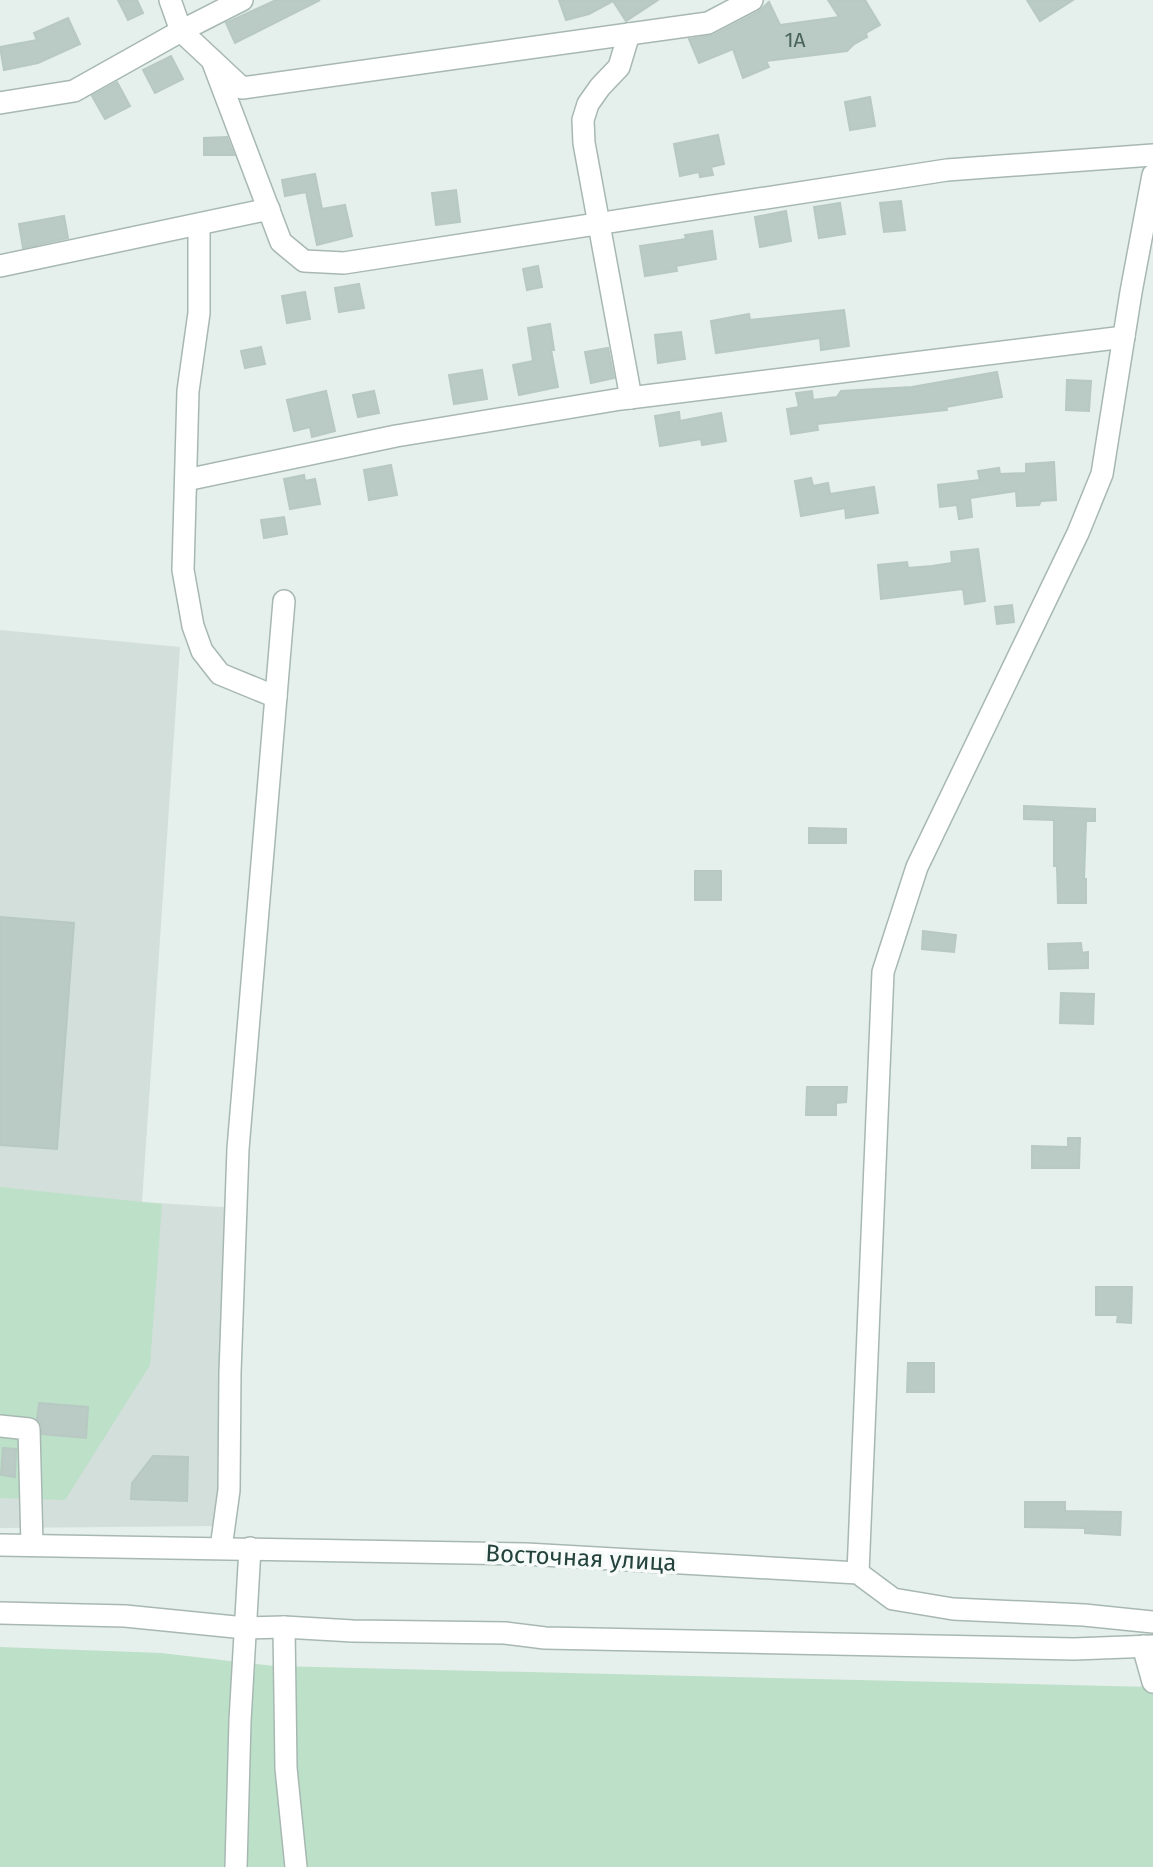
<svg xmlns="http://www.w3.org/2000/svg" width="1153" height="1867" font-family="'Fira Sans',sans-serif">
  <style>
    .built { fill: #d3dfda }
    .green { fill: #bde0c9 }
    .building { fill: #bacac4; stroke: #b7c9c2; stroke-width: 2 }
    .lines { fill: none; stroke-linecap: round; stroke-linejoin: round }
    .minor-casing { stroke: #a7b8b3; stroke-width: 24 }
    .minor { stroke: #fff; stroke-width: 21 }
    .labels { text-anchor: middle; stroke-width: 7; stroke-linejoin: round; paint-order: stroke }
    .number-label { font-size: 21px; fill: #49645d }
    .street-label { font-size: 24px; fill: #23423b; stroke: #f6fbf9 }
  </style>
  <rect width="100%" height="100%" fill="#e5efeb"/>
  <polygon class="built" points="0,630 180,647 142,1202 236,1208 216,1526 0,1528"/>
  <g class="green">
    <polygon points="0,1187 162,1204 150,1365 65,1500 0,1498"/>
    <polygon points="0,1647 161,1653 274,1666 1153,1687 1153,1867 0,1867"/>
  </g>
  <g class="building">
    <polygon points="118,0 137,0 143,13 128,20"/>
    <polygon points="276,0 320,0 235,43 226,23"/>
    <polygon points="559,0 658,0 626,21 613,1 589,14 566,20"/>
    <polygon points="828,0 865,0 880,25 866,33 867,37 854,44 847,51 766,61 769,67 743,78 733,49 699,63 689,39 714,35 758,12 769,2 780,25 839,17"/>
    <polygon points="1027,0 1073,0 1040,21"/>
    <polygon points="68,18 80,44 38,63 4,70 0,47 37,40 34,33"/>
    <polygon points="171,56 183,79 155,93 143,70"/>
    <polygon points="117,82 130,106 105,119 92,96"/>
    <polygon points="870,97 875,126 850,130 845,102"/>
    <polygon points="718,135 724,164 711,167 713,175 700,177 699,172 680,176 674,144"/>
    <polygon points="227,137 234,155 204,155 204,138"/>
    <polygon points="315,174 322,209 345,205 352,236 317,245 306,192 285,196 282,180"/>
    <polygon points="456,190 460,222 436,225 432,193"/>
    <polygon points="901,201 905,230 884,232 880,203"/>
    <polygon points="840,203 845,234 819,238 814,207"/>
    <polygon points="786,211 791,241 760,247 755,217"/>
    <polygon points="64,216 68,238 23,248 19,224"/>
    <polygon points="712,231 716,259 676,266 677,271 645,276 640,246 686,239 685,235"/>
    <polygon points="538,266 542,287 527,290 523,269"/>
    <polygon points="359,284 364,308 339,312 335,288"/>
    <polygon points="305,292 310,319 287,323 282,296"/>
    <polygon points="844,310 849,346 821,350 820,338 716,353 711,321 749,314 750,320"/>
    <polygon points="550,324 554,350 551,350 558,387 519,395 513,365 533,361 528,328"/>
    <polygon points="681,332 685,359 658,363 655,335"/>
    <polygon points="261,347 265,364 245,368 241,351"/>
    <polygon points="608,348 614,378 591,383 585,352"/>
    <polygon points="482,370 487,399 454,404 449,375"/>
    <polygon points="997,372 1002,397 946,407 947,410 817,424 818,430 791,434 787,409 799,407 796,393 812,391 813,400 837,397 841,391 912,387"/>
    <polygon points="1067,380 1091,381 1089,411 1066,410"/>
    <polygon points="326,391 335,431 312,437 310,427 294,431 287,400"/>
    <polygon points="374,391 379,413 358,417 353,395"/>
    <polygon points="679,412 680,421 721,413 726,441 702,445 701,439 660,446 655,416"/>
    <polygon points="1054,462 1056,500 1041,501 1039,505 1017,506 1016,491 970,498 972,517 959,519 957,505 940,507 938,485 980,480 978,471 999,468 1000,474 1026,473 1026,464"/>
    <polygon points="391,465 397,495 369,500 364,470"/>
    <polygon points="304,475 305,481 315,479 320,504 290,509 284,479"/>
    <polygon points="811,478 813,486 828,483 830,494 874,487 878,513 846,518 845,508 801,516 795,481"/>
    <polygon points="284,517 287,534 264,538 261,520"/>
    <polygon points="978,549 985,601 965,604 963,589 881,599 878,565 907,562 908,568 932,566 952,563 951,552"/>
    <polygon points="1012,605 1014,622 997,624 995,607"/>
    <polygon points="1024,806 1095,809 1095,821 1086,821 1084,879 1086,879 1086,903 1058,903 1057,866 1054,866 1054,820 1024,819"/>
    <polygon points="809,828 846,829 846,843 809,843"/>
    <rect x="695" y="871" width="26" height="29"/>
    <polygon points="0,917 74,923 57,1149 0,1145"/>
    <polygon points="923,931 956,935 954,952 922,949"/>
    <polygon points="1081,943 1082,953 1088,952 1088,968 1049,969 1048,944"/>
    <polygon points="1061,993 1094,994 1093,1024 1060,1023"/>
    <polygon points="807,1087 847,1087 846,1102 836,1103 836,1115 806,1115"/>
    <polygon points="1068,1138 1080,1138 1079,1168 1032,1168 1032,1146 1068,1147"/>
    <polygon points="1096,1287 1132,1287 1131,1323 1117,1322 1118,1315 1096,1315"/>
    <polygon points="908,1363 934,1363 934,1392 907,1392"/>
    <polygon points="39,1403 88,1407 86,1438 42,1434 41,1423 37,1419"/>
    <polygon points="3,1448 16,1449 15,1477 1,1475"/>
    <polygon points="153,1456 188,1457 187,1501 131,1499 132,1483"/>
    <polygon points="1025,1502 1065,1502 1065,1511 1121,1512 1120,1535 1085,1533 1085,1528 1025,1527"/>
  </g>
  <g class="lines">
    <defs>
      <g id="minor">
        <polyline points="170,0 181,31 242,88 708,23 752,0"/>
        <polyline points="629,34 619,67 600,87 588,104 583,120 584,143 631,398"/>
        <polyline points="212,60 281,242 304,261 344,263 947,170 1153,155"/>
        <polyline points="0,103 74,91 181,31 242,0"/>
        <polyline points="199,224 199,313 188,391 183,570 193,626 202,651 220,674 276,697"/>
        <polyline points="0,266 269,209"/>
        <polyline points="186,480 396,436 621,399 1124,337"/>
        <polyline points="0,1426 29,1429 32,1545"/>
        <polyline points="0,1545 526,1554 858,1573 893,1599 953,1609 1084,1615 1153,1622"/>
        <polyline points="221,1548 229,1490 230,1373 238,1149 284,601"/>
        <polyline points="858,1573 883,972 917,867 1078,533 1102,474 1131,292 1153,175"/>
        <polyline points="0,1613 125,1616 245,1628 284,1627 353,1631 505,1633 545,1638 1074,1649 1153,1646"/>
        <polyline points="284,1627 286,1768 296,1867"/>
        <polyline points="1143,1646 1153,1682"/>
        <polyline points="236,1867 240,1721 250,1548"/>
      </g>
    </defs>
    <use href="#minor" class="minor-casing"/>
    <use href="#minor" class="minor"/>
  </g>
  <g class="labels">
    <g class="number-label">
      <text x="795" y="47">1А</text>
    </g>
    <g class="street-label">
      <text transform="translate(581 1558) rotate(3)" y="8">Восточная улица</text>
    </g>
  </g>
</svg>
